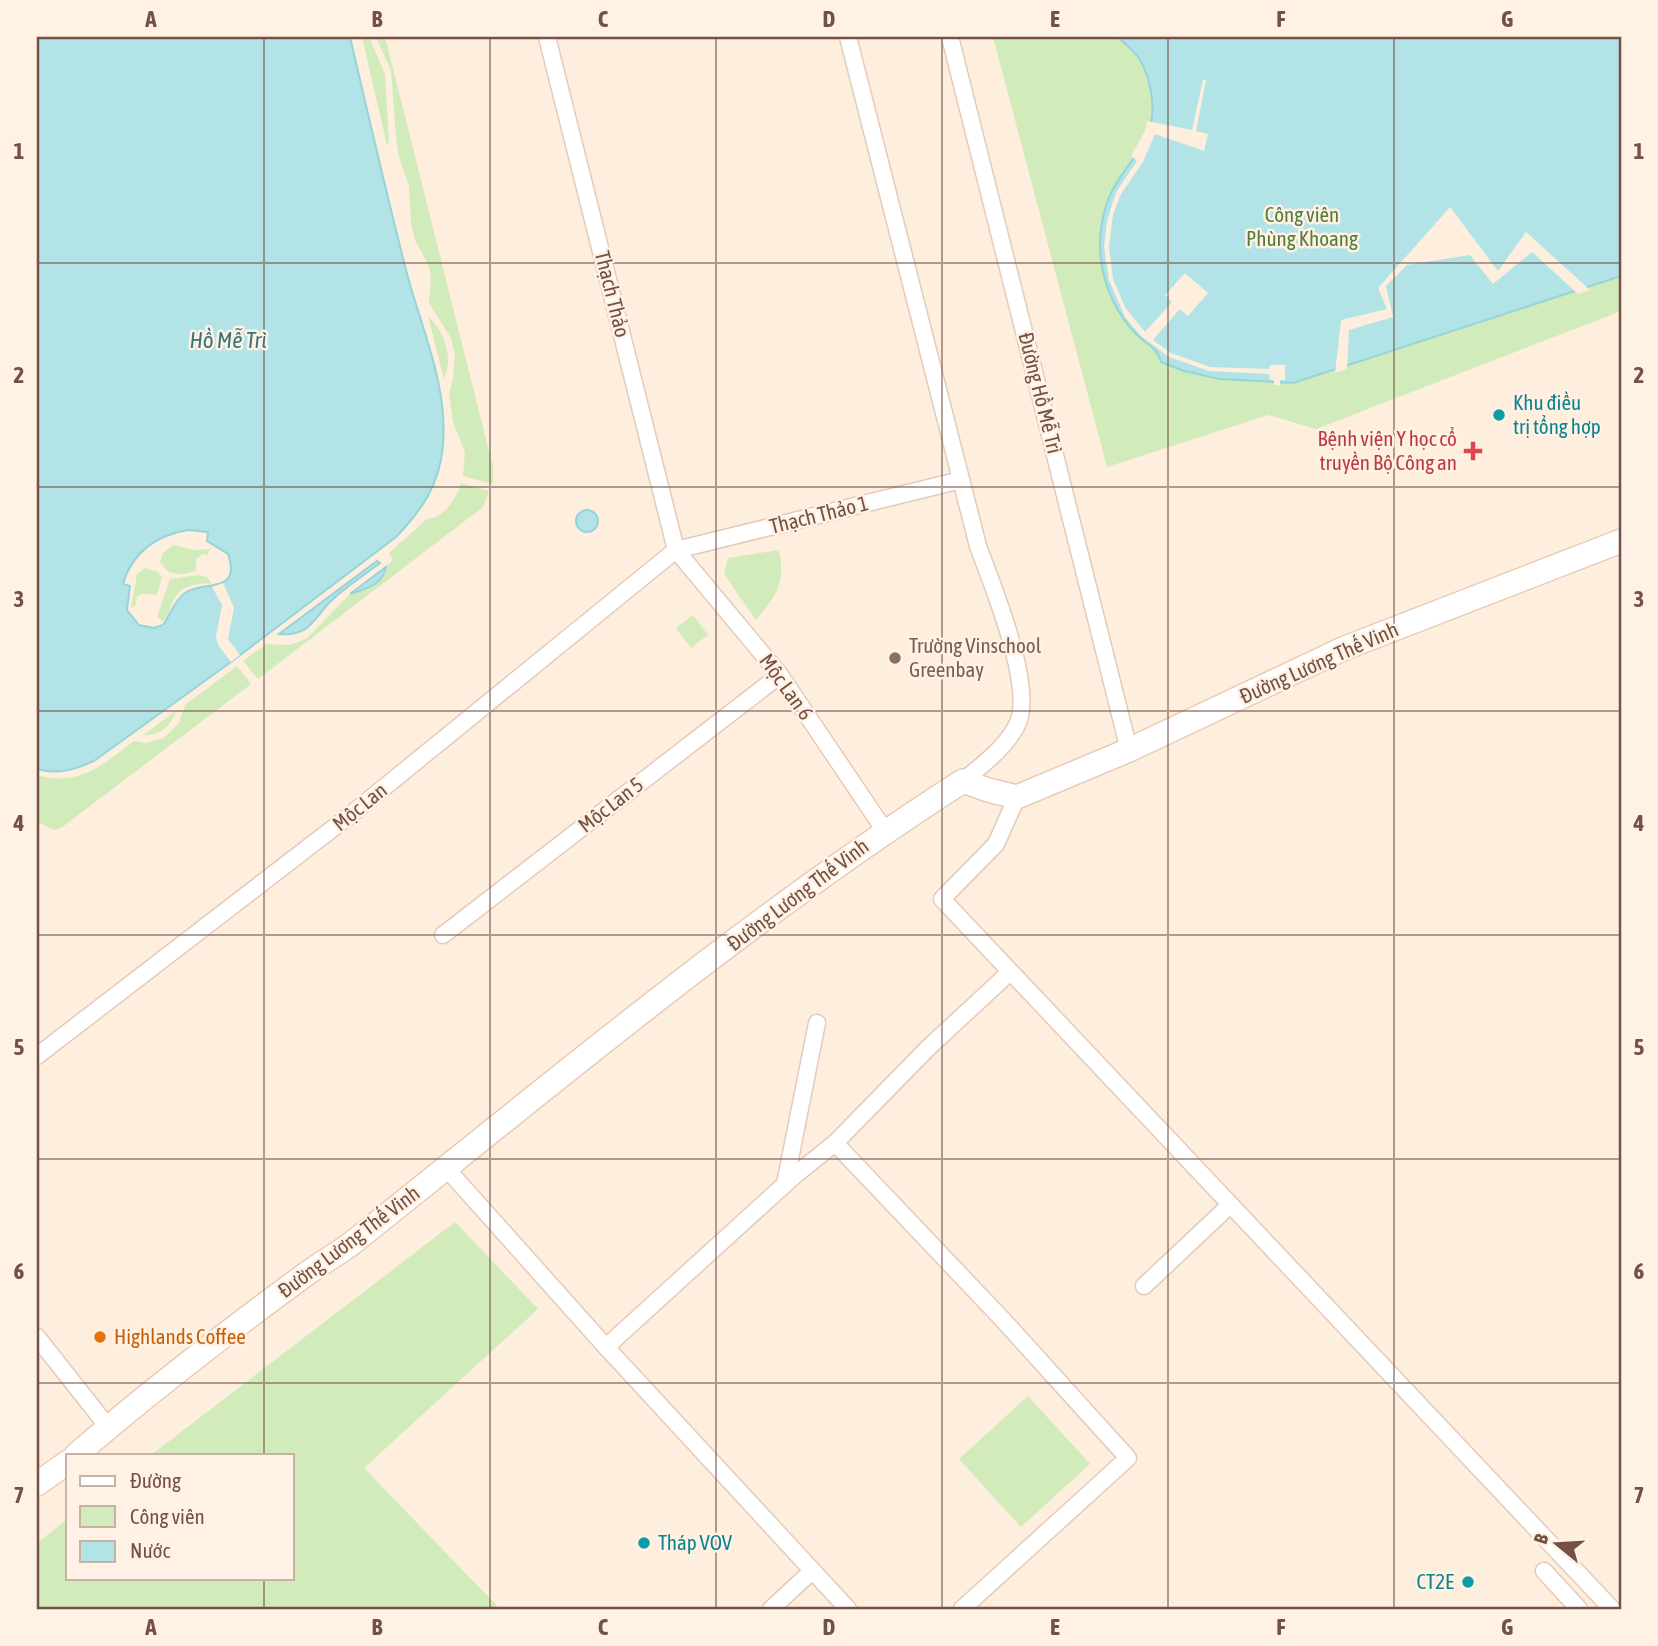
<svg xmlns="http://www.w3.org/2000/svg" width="1658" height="1646" font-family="'Asap Condensed',sans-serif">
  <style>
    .green { fill: #d2ebbb }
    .water { fill: #b1e3e7; stroke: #97d4d9; stroke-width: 2; fill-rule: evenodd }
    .pier { fill: #fdeedd }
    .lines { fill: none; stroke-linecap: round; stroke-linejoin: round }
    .street-casing { stroke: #e3cbbc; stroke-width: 19 }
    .secondary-casing { stroke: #e9cbb8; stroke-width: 26 }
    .street { stroke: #fff; stroke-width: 16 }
    .secondary { stroke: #fff; stroke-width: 23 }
    .grid { fill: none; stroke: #735245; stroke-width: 2; stroke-opacity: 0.55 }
    .culture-dot { fill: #0f9aa8; stroke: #fff2e4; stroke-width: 2.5 }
    .health-dot { fill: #e0444e; stroke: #fff2e4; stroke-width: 2.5 }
    .education-dot { fill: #8d6e63; stroke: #fff2e4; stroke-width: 2.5 }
    .food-dot { fill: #e8710a; stroke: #fff2e4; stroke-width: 2.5 }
    .labels { text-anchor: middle; stroke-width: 5; stroke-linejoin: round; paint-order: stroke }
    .park-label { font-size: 21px; fill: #547a3c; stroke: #fff2e4 }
    .street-label { font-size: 21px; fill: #735245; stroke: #fff2e4 }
    .culture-label { font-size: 21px; fill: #0d838f; stroke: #fff2e4; text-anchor: start }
    .health-label { font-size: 21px; fill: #be3a42; stroke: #fff2e4; text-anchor: end }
    .education-label { font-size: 21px; fill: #785e54; stroke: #fff2e4; text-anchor: start }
    .food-label { font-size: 21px; fill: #c56008; stroke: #fff2e4; text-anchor: start }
    .water-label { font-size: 23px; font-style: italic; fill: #38757b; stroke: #fff2e4 }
    .neatline { fill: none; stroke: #735245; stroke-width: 2.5 }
    .grid-label { font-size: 23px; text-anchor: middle; font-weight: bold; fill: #735245 }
  </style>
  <rect width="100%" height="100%" fill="#fdeedd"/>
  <g class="green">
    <polygon points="362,37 369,37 385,74 389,143 387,145"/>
    <polygon points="376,37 385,37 493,467 493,484 463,476 465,452 453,422 449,394 453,378 455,355 451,338 429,303 431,276 428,264 415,240 411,223 409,186 399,157 396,137 391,71"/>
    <polygon points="993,37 1621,37 1621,311 1316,429 1268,415 1107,467"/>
    <path d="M428,316C444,331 454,358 444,379Z"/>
    <path d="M461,483L489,491L483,507L258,679L243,661L266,644L290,645L306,639L350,594L364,590L386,572V567L393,560L389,553L427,519C444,518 457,498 461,483Z"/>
    <path d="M173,545L195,550L210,549L207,555L203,554L196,559V571C181,576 168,576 160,562L163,553Z"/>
    <path d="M779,550C786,584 776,595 756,620L724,574L728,558Z"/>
    <path d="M145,568L158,572L162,578L157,594C148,596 145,590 137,597L135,606L131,608L137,574Z"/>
    <path d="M199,575L207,577L212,584C200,582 183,585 176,596C170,604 170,613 163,621L157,617L170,579Z"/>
    <polygon points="693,615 708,635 691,648 676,628"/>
    <path d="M237,666L251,684L61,828L54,830L37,822V775C80,787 102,765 134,741L146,743L164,738L179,723L185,705Z"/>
    <path d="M176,711C171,726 160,736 143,735Z"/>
    <polygon points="455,1222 538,1309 364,1468 500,1609 37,1609 37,1543 68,1519 68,1578 292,1578 292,1455 151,1455"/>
    <polygon points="1028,1396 1090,1464 1021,1527 959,1459"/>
  </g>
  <g class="water">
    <path d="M37,37H350C368,114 386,192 406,270C421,328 448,384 443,445C440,484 422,510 396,537L231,662L94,761C74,770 58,775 37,769ZM188,530L208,532L207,541L228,554C242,595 203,580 185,593C174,601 170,615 163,625L154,628L139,625L127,610L130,586L123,584C132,552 157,535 188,530Z"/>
    <path d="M1118,37H1621V276L1293,383L1220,379L1184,371L1161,362C1158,348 1146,344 1137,335C1117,315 1104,287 1101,259C1098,239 1102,210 1112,191C1122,171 1140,154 1148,132C1157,111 1151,79 1140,60C1135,51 1125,44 1118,37Z"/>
    <circle cx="587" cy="521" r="11"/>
    <path d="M377,561L380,563C364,575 347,586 332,600C314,617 311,637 279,634Z"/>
    <path d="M386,567C383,585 365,589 350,594Z"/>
  </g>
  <g class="pier">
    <polygon points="1203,80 1206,80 1196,131 1208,134 1204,151 1155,134 1143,162 1121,194 1113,215 1109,246 1113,279 1125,307 1145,332 1172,302 1165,295 1185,273 1208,293 1188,316 1180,309 1153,340 1171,353 1210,367 1269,369 1270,365 1285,365 1285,380 1280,380 1280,385 1274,385 1274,380 1270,380 1269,374 1209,371 1169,357 1141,336 1125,317 1109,280 1104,246 1107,221 1116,192 1137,161 1131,156 1146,129 1147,121 1192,130"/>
    <polygon points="1450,207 1498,271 1526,232 1590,290 1578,294 1532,252 1493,284 1470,255 1407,265 1386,286 1393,317 1349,330 1347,369 1335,373 1341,320 1387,309 1378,288"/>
    <polygon points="223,583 234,608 228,639 240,655 231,662 218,645 216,636 222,605 212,587"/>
  </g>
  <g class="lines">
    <defs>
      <g id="street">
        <polyline points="547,37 676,550 780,675 885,831"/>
        <path d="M848,37L978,546C992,585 1037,691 1016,727C1004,749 982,765 963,781"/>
        <polyline points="950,37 1129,750"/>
        <polyline points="1017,797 996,844 942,899 1612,1609"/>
        <polyline points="443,935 780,675"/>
        <polyline points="37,1056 349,816 676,550 961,480"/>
        <polyline points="835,1143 1004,1321 1128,1458 962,1609"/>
        <polyline points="446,1168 606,1347 848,1609"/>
        <polyline points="785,1184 817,1023"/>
        <polyline points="1144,1286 1230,1205"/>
        <polyline points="37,1337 108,1427"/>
        <polyline points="606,1347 794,1176 835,1143 928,1048 1010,972"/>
        <polyline points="1544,1571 1579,1609"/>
        <polyline points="771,1609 812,1571"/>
      </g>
      <g id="secondary">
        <path d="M76,1455C149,1392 227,1332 305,1275C321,1263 340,1253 356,1240C554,1082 749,918 963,781L988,790L1017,797L1129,750L1345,648L1621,541"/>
        <polyline points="37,1484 68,1462"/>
      </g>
    </defs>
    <use href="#street" class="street-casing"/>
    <use href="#secondary" class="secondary-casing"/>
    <use href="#street" class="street"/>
    <use href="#secondary" class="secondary"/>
  </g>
  <path class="grid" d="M264,37V1455M490,37V1609M716,37V1609M942,37V1609M1168,37V1609M1394,37V1609M37,263H1621M37,487H1621M37,711H1621M37,935H1621M37,1159H1621M37,1383H1621M264,1578V1609"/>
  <g class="culture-dot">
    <circle cx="1499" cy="415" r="7"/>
    <circle cx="644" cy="1543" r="7"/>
    <circle cx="1468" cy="1582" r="7"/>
  </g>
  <path class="health-dot" d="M1469.5 440.5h7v7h7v7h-7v7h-7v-7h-7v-7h7z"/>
  <circle class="education-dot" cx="895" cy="658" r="7"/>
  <circle class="food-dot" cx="100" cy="1337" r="7"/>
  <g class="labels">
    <g class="park-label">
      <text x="1302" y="222">Công viên<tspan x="1302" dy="24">Phùng Khoang</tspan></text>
    </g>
    <g class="street-label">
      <text transform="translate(612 294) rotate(76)" y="7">Thạch Thảo</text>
      <text transform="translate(1040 393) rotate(76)" y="7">Đường Hồ Mễ Trì</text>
      <text transform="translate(819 515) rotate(-14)" y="7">Thạch Thảo 1</text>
      <text transform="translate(1319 663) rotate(-24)" y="7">Đường Lương Thế Vinh</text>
      <text transform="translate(786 687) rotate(54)" y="7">Mộc Lan 6</text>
      <text transform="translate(611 805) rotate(-38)" y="7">Mộc Lan 5</text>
      <text transform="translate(360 807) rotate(-39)" y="7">Mộc Lan</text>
      <text transform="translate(798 895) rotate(-37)" y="7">Đường Lương Thế Vinh</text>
      <text transform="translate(349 1242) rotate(-37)" y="7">Đường Lương Thế Vinh</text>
    </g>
    <g class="culture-label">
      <text x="1513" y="410">Khu điều<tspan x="1513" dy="24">trị tổng hợp</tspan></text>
      <text x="658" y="1550">Tháp VOV</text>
      <text x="1454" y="1589" text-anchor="end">CT2E</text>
    </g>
    <g class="health-label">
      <text x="1457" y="446">Bệnh viện Y học cổ<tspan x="1457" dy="24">truyền Bộ Công an</tspan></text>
    </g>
    <g class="education-label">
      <text x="909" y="653">Trường Vinschool<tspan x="909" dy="24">Greenbay</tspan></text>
    </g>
    <g class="food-label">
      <text x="114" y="1344">Highlands Coffee</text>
    </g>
    <g class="water-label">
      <text x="228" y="348">Hồ Mễ Trì</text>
    </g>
  </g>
  <rect width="1658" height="1646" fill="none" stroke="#fff2e4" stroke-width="77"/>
  <rect x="66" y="1454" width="228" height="126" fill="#fff2e4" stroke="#c7b2a4" stroke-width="2"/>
  <rect x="80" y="1476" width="35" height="10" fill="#ffffff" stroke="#c7b2a4" stroke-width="2"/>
  <text x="130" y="1488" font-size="21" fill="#735245">Đường</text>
  <rect x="80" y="1506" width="35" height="21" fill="#d2ebbb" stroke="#c7b2a4" stroke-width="2"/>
  <text x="130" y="1524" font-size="21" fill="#735245">Công viên</text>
  <rect x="80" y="1541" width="35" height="21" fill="#b1e3e7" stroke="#c7b2a4" stroke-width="2"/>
  <text x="130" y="1558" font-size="21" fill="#735245">Nước</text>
  <g transform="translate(1557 1544) rotate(288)" stroke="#fff2e4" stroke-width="5" paint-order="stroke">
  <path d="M0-5L12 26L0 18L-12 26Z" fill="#735245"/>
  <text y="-10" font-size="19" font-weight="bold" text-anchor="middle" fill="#735245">B</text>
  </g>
  <rect x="38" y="38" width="1582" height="1570" class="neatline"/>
  <g class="grid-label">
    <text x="151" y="27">A</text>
    <text x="377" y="27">B</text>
    <text x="603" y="27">C</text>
    <text x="829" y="27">D</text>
    <text x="1055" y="27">E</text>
    <text x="1281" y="27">F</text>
    <text x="1507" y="27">G</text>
    <text x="19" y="159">1</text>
    <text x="1639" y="159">1</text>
    <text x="19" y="383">2</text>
    <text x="1639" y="383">2</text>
    <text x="19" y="607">3</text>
    <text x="1639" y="607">3</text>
    <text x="19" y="831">4</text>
    <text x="1639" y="831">4</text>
    <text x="19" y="1055">5</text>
    <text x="1639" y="1055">5</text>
    <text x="19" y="1279">6</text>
    <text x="1639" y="1279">6</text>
    <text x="19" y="1503">7</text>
    <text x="1639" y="1503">7</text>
    <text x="151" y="1635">A</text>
    <text x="377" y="1635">B</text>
    <text x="603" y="1635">C</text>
    <text x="829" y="1635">D</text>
    <text x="1055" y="1635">E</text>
    <text x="1281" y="1635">F</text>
    <text x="1507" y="1635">G</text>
  </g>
</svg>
